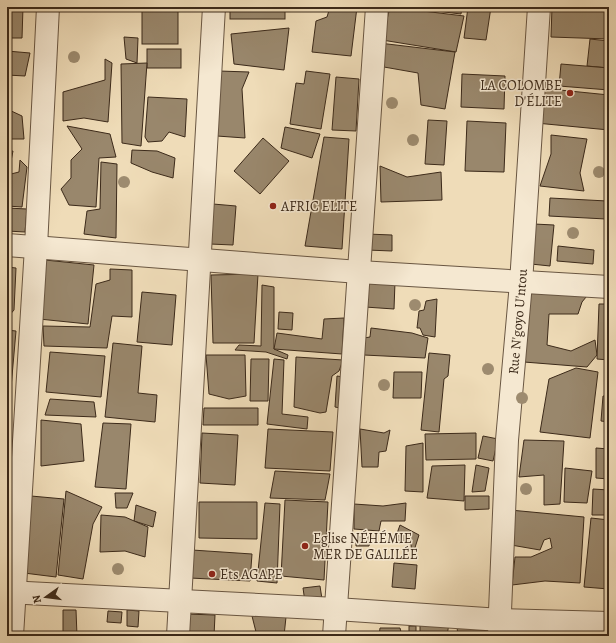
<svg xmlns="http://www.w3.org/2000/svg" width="616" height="643" font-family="Alegreya,serif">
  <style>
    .building { fill: #99876c; stroke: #3c2a1a }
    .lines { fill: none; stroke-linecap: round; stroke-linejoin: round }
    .minor-casing { stroke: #695642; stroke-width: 24 }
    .minor { stroke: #f5e8d1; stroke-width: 22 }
    .tree { fill: #9d8b6f }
    .poi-dot { fill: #8f2418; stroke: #f5e8d1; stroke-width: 1.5 }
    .labels { text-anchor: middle; stroke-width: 3; stroke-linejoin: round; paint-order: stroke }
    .poi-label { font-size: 14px; fill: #3c2a1a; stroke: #f5e8d1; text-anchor: start }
    .street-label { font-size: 14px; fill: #3c2a1a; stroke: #f5e8d1 }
  </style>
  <rect width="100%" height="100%" fill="#efdcb8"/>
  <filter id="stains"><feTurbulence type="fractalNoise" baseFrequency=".005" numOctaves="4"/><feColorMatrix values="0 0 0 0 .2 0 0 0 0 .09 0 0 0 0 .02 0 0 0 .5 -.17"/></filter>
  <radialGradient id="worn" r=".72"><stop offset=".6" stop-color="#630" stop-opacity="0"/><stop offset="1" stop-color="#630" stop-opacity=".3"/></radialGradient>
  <g class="building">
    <polygon points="7,7 23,7 22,38 7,38"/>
    <rect x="142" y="7" width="36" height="37"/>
    <rect x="230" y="7" width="55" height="12"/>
    <polygon points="330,7 357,7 351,56 312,52 316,21 327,17"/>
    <polygon points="390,7 464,16 456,52 382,40"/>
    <polygon points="403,7 462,7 461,14"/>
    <polygon points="468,7 491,7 486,40 464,38"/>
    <polygon points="552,7 609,7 609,39 551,37"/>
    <polygon points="289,28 284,70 234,64 231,34"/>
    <polygon points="124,37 138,38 137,63 126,59"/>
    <polygon points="590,39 609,41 609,68 587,66"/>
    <polygon points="379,43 455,52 445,109 421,105 418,73 384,67"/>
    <rect x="147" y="49" width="34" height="19"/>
    <polygon points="7,51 30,53 25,76 7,75"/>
    <polygon points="105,59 112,63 108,122 84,118 63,121 63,92 105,80"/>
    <polygon points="147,63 141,146 122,143 121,64"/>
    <polygon points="561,64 609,68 609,90 559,86"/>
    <polygon points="219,71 249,72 242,89 245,138 217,136"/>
    <polygon points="306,71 330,74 321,129 290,124 296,83 304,84"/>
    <polygon points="462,74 505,76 504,109 461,107"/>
    <polygon points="336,77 359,79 356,131 332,130"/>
    <polygon points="540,88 609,95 609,130 536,123"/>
    <polygon points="148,97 187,99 185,137 169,132 162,141 148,142 145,137"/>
    <polygon points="7,109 22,116 24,139 7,139"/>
    <polygon points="428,120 447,121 444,165 425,164"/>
    <polygon points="467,121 506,123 504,172 465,171"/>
    <polygon points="67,126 110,134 116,157 99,158 96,207 69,205 61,189 71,178 71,160 82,149"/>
    <polygon points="285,127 320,134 312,158 281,148"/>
    <polygon points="551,135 587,139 580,173 584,191 540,186 551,154"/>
    <polygon points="324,137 349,139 342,249 305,246"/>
    <polygon points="263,138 289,161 260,194 234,171"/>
    <polygon points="132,150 157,151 175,158 173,178 152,172 131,163"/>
    <polygon points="13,151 7,181 7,152"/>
    <polygon points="20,160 27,167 22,207 7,206 7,193 11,174 19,172"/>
    <polygon points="101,162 117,164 116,238 84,234 87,211 100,209"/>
    <polygon points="380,166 407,177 441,172 442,200 381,202"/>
    <polygon points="550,198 607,201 606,219 549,216"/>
    <polygon points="213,204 236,206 233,245 210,244"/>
    <polygon points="7,208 27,209 25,232 7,231"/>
    <polygon points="534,224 554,225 550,266 531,264"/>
    <polygon points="367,234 392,235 392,251 367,250"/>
    <polygon points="558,246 594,250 593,264 557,261"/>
    <polygon points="45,260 94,265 88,324 39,319"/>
    <polygon points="7,267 16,268 14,310 7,318"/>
    <polygon points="110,269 132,270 132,317 112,316 107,348 44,346 43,326 90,327 96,284 110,280"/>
    <polygon points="258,274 254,343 213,343 211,275"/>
    <polygon points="366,280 395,282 394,309 365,307"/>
    <polygon points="262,285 274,287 274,349 288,355 287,359 266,352 235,350 239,345 261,346"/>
    <polygon points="526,289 591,291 582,302 578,314 549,314 547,345 571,351 595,340 597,355 587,367 524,362"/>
    <polygon points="142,292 176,295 172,345 137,342"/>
    <polygon points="437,299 435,337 423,335 420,328 417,328 419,311 424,310 426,301"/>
    <polygon points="599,304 609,304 609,360 597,359"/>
    <polygon points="279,312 293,313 292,330 278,329"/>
    <polygon points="344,318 342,354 274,349 277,333 322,339 324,319"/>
    <polygon points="371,328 412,333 428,338 425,358 364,355 364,338 370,337"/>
    <polygon points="7,330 16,331 10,399 7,399"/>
    <polygon points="113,343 142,346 138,393 157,395 155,422 105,417"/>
    <polygon points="50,352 105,356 101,397 46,392"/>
    <polygon points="429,353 450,355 448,376 444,379 439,432 421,430"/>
    <polygon points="206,355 245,355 246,396 229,399 209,394"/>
    <polygon points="296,357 343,360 339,371 332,376 326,412 320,413 294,407"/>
    <polygon points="251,359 269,359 268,401 250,401"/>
    <polygon points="274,359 284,360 282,414 308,417 307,429 267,424"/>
    <polygon points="576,368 598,372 590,438 540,432 549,379"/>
    <polygon points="394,372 422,372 421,398 393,398"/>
    <polygon points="337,376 343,377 340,408 335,407"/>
    <polygon points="603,396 609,396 609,422 601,421"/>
    <polygon points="50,399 94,402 96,417 45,415"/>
    <polygon points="204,408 258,408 258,425 203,425"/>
    <polygon points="41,420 81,424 84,461 41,466"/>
    <polygon points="103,423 131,424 126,489 95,487"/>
    <polygon points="268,429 333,432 330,471 265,468"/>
    <polygon points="360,429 384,433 390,430 386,451 379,452 378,467 362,467"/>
    <polygon points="202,433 238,435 235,485 200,483"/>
    <polygon points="476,433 476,459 426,460 425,434"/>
    <polygon points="483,436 498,439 493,461 478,458"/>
    <polygon points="524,440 564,441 560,504 544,505 544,475 519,477"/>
    <polygon points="423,443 423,492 405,491 406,446"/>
    <polygon points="596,448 609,449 609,479 596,478"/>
    <polygon points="465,465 464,501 427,498 432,466"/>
    <polygon points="476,465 489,468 485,491 472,492"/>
    <polygon points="565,468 592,471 587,503 564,502"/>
    <polygon points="275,471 330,474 325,500 270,498"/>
    <polygon points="593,489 609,490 609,515 592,515"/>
    <polygon points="66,491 102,507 93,524 83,579 58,575"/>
    <polygon points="115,493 133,493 127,508 116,508"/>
    <polygon points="31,496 64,499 56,577 24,573"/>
    <polygon points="465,496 489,496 489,509 465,510"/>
    <polygon points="285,500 328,502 324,580 281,576"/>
    <polygon points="199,502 257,502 257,539 199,538"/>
    <polygon points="265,503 280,504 277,583 257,581"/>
    <polygon points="406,503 405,521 381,521 379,531 354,529 354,504 383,506"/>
    <polygon points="136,505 156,512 153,527 134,521"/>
    <polygon points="510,510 584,517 580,583 545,581 512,585 515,557 531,557 552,548 550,538 544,540 540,550 511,545"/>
    <polygon points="101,515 125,517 148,527 145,557 125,551 100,552"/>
    <polygon points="591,518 609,520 609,589 584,587"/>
    <polygon points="400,525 419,535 412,557 411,544 395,539"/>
    <polygon points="356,537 370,537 369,546 356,546"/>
    <polygon points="192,550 252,554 250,581 190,578"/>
    <polygon points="394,563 417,565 415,589 392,587"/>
    <polygon points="320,586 322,599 305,602 303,588"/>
    <polygon points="63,610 76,610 77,636 63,636"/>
    <polygon points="127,610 139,611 138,627 127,626"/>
    <polygon points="108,611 122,612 121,623 107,622"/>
    <polygon points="187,614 215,615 214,636 186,634"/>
    <polygon points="252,616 286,617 284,636 257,636"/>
    <polygon points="449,623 447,636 420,636 420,625"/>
    <polygon points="487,625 487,636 458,636 457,627"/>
    <rect x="409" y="626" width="7" height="10"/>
    <polygon points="380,628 400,628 402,636 379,636"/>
    <polygon points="548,632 576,633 576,636 548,636"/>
  </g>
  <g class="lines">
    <defs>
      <g id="minor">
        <polyline points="7,245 359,272 609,287"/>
        <polyline points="7,592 336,609 501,620 609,623"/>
        <polyline points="12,636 36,247 48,7"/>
        <polyline points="178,636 214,7"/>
        <polyline points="334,636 377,7"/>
        <path id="s1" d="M499,636L507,440L521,283L539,7"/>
      </g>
    </defs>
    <use href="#minor" class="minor-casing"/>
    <use href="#minor" class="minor"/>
  </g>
  <g class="tree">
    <circle cx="74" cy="57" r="6"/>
    <circle cx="392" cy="103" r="6"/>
    <circle cx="413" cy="140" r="6"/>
    <circle cx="599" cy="172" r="6"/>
    <circle cx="124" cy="182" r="6"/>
    <circle cx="573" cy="233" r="6"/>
    <circle cx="415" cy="305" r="6"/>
    <circle cx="488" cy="369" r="6"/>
    <circle cx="384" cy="385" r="6"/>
    <circle cx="522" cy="398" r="6"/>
    <circle cx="526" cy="489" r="6"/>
    <circle cx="118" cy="569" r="6"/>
  </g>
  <g class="poi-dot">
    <circle cx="570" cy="93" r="4"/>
    <circle cx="273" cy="206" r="4"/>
    <circle cx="305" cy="546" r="4"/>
    <circle cx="212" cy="574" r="4"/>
  </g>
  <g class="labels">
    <g class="poi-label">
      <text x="562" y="90" text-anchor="end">LA COLOMBE<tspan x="562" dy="16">D'ÉLITE</tspan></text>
      <text x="281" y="211">AFRIC ELITE</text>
      <text x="313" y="543">Eglise NÉHÉMIE<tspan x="313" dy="16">MER DE GALILÉE</tspan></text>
      <text x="220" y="579">Ets AGAPE</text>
    </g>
    <g class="street-label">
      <text dy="5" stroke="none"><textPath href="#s1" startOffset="315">Rue N'goyo U'ntou</textPath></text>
    </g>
  </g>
  <rect width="616" height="643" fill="none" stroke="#efdcb8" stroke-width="24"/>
  <rect x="8" y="8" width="600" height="627" fill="none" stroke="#3c2a1a" stroke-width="2"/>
  <rect x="12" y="12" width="592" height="619" fill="none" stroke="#3c2a1a"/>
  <g transform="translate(46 597) rotate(256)" stroke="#f5e8d1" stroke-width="3" paint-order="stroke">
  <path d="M0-3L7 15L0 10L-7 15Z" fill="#3c2a1a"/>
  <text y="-6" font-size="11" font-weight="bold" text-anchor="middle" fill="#3c2a1a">N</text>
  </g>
  <rect width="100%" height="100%" filter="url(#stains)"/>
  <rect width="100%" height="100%" fill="url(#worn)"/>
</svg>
